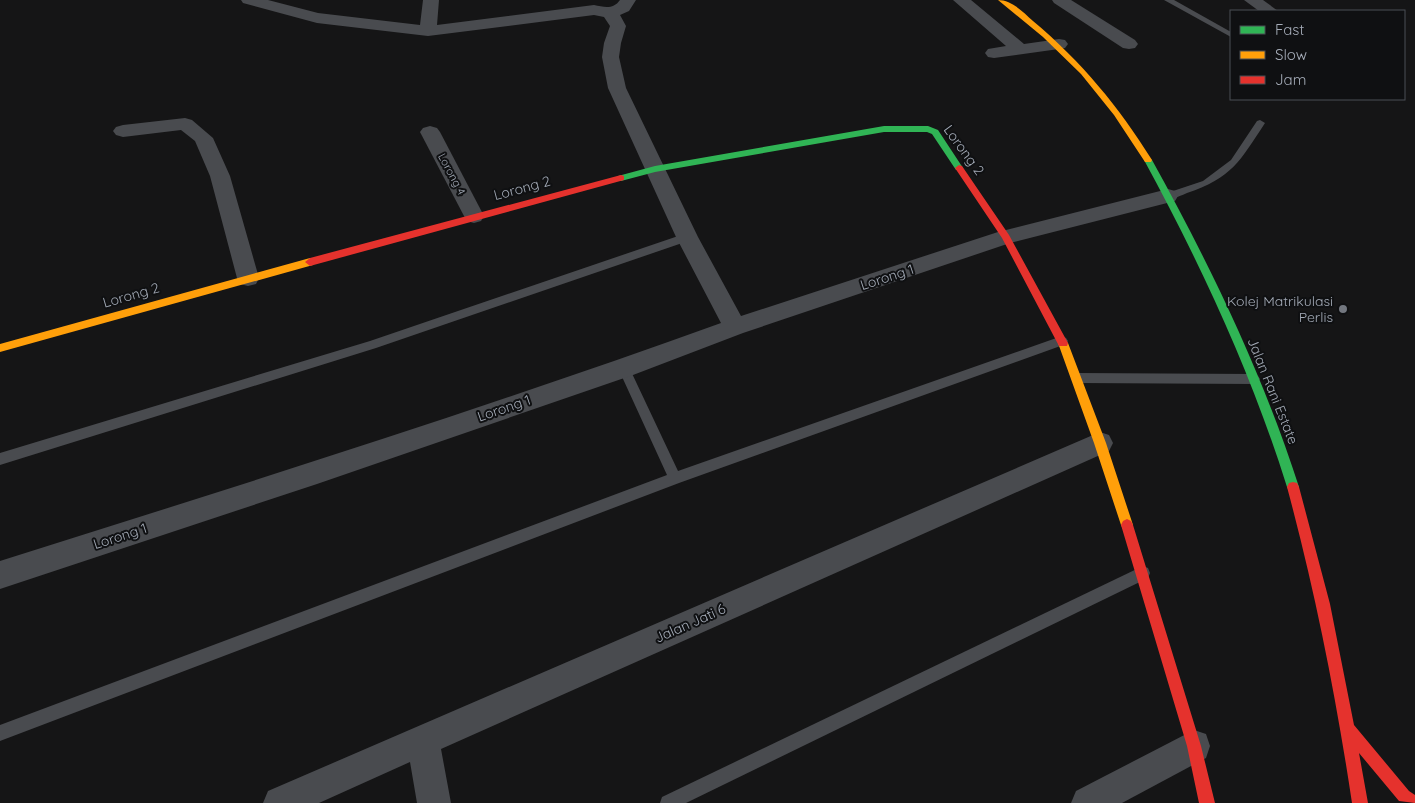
<svg xmlns="http://www.w3.org/2000/svg" width="1415" height="803" font-family="Quicksand,sans-serif">
  <style>
    .lines { fill: none; stroke-linecap: round; stroke-linejoin: round }
    .lane { fill: #494b4f; fill-rule: evenodd }
    .street { fill: #494b4f; fill-rule: evenodd }
    .fast { fill: #30b455; fill-rule: evenodd }
    .slow { fill: #ff9f0a; fill-rule: evenodd }
    .jam { fill: #e5322d; fill-rule: evenodd }
    .poi-dot { fill: #73777f; stroke: #0f1012; stroke-width: 2 }
    .labels { text-anchor: middle; stroke-width: 4; stroke-linejoin: round; paint-order: stroke }
    .far-street-label { font-size: 11px; fill: #a5acb8; stroke: #0f1012 }
    .street-label { font-size: 14px; fill: #a5acb8; stroke: #0f1012 }
    .poi-label { font-size: 14px; fill: #a5acb8; stroke: #0f1012; text-anchor: end }
  </style>
  <rect width="100%" height="100%" fill="#151516"/>
  <g class="lines">
    <g class="lane">
      <polygon points="1164,0 1174,0 1231,32 1231,37"/>
      <path d="M1260,120L1265,123C1240,161 1232,178 1187,193C1180,196 1172,200 1164,198V194L1203,181L1231,160L1257,121Z"/>
      <polygon points="687,233 691,234 692,237 691,240 376,348 0,465 0,453 370,341"/>
      <polygon points="1062,336 1066,338 1068,341 1066,344 679,483 0,741 0,725 667,475 618,368 620,365 628,365 678,471"/>
      <polygon points="1077,373 1254,374 1258,376 1260,379 1258,382 1254,384 1077,383 1073,381 1071,378 1073,375"/>
      <polygon points="1143,566 1148,568 1150,573 1148,578 686,803 660,803 662,797"/>
    </g>
    <g class="street">
      <path d="M241,0H268L318,13L420,25L423,0H439L437,25L594,5C604,7 613,10 620,0H636L629,11L620,15L626,26L621,43L619,57L626,88L698,237L741,316L998,232L1168,189L1175,191L1178,196L1175,201L1010,243L743,333L633,375L317,484L0,589V561C241,485 483,409 721,323L676,237L608,88L602,57L604,43L610,26L604,17L594,15L428,36L317,23L243,3Z"/>
      <polygon points="953,0 971,0 1024,44 1059,39 1065,40 1068,44 1065,48 1059,49 994,58 988,57 985,53 988,49 1006,46"/>
      <polygon points="1052,0 1071,0 1135,40 1138,44 1135,48 1129,49 1123,48 1054,3"/>
      <polygon points="1244,0 1263,0 1278,11 1259,11"/>
      <polygon points="185,118 192,120 213,138 230,176 259,278 256,284 248,286 240,284 237,278 210,176 195,141 181,130 123,137 116,135 113,131 116,127 123,125"/>
      <polygon points="430,126 437,128 440,132 484,216 481,221 474,223 467,221 464,216 420,132 423,128"/>
      <polygon points="1100,432 1109,435 1113,443 1109,451 441,749 451,803 417,803 410,762 319,803 263,803 268,791"/>
      <polygon points="1194,730 1206,734 1210,746 1206,758 1122,803 1071,803 1076,791"/>
    </g>
    <g class="fast">
      <polygon points="884,126 928,126 938,130 963,168 962,170 956,170 932,134 927,132 884,132 655,172 621,181 616,178 618,176 655,166"/>
      <path d="M1148,157L1152,160C1210,265 1262,372 1299,487L1297,491L1293,492L1289,491L1287,487C1251,372 1201,265 1144,160Z"/>
    </g>
    <g class="slow">
      <path d="M998,0C1012,0 1023,12 1033,21C1081,61 1119,107 1152,160L1151,162H1145L1114,115L1081,74L1043,37Z"/>
      <polygon points="310,258 313,259 315,262 313,265 0,352 0,344"/>
      <polygon points="1063,339 1068,343 1106,443 1133,525 1131,529 1127,531 1123,529 1121,525 1094,443 1058,343"/>
    </g>
    <g class="jam">
      <polygon points="959,165 962,166 1009,235 1068,343 1067,346 1059,346 1002,238 955,168"/>
      <polygon points="621,175 624,176 624,180 310,266 305,262 310,258"/>
      <path d="M1293,482L1297,483L1299,487L1330,604L1354,725L1409,791L1415,795V803L1399,801L1359,753L1368,803H1352C1336,696 1315,591 1287,487L1289,483Z"/>
      <polygon points="1127,519 1131,521 1133,525 1201,746 1215,803 1199,803 1187,746 1121,525 1123,521"/>
    </g>
  </g>
  <circle class="poi-dot" cx="1343" cy="309" r="5"/>
  <g class="labels">
    <g class="far-street-label">
      <text transform="translate(452 174) rotate(62)" y="4">Lorong 4</text>
    </g>
    <g class="street-label">
      <text transform="translate(964 150) rotate(54)" y="5">Lorong 2</text>
      <text transform="translate(522 188) rotate(-15)" y="5">Lorong 2</text>
      <text transform="translate(887 277) rotate(-18)" y="5">Lorong 1</text>
      <text transform="translate(131 295) rotate(-16)" y="5">Lorong 2</text>
      <text transform="translate(1273 391) rotate(68)" y="5">Jalan Rani Estate</text>
      <text transform="translate(504 408) rotate(-19)" y="5">Lorong 1</text>
      <text transform="translate(120 536) rotate(-18)" y="5">Lorong 1</text>
      <text transform="translate(690 623) rotate(-24)" y="5">Jalan Jati 6</text>
    </g>
    <g class="poi-label">
      <text x="1333" y="306">Kolej Matrikulasi<tspan x="1333" dy="16">Perlis</tspan></text>
    </g>
  </g>
  <rect x="1230" y="10" width="175" height="90" fill="#0f1012" stroke="#4b4e54"/>
  <rect x="1240" y="26" width="25" height="8" fill="#30b455" stroke="#4b4e54"/>
  <text x="1275" y="35" font-size="15" fill="#a5acb8">Fast</text>
  <rect x="1240" y="51" width="25" height="8" fill="#ff9f0a" stroke="#4b4e54"/>
  <text x="1275" y="60" font-size="15" fill="#a5acb8">Slow</text>
  <rect x="1240" y="76" width="25" height="8" fill="#e5322d" stroke="#4b4e54"/>
  <text x="1275" y="85" font-size="15" fill="#a5acb8">Jam</text>
</svg>
